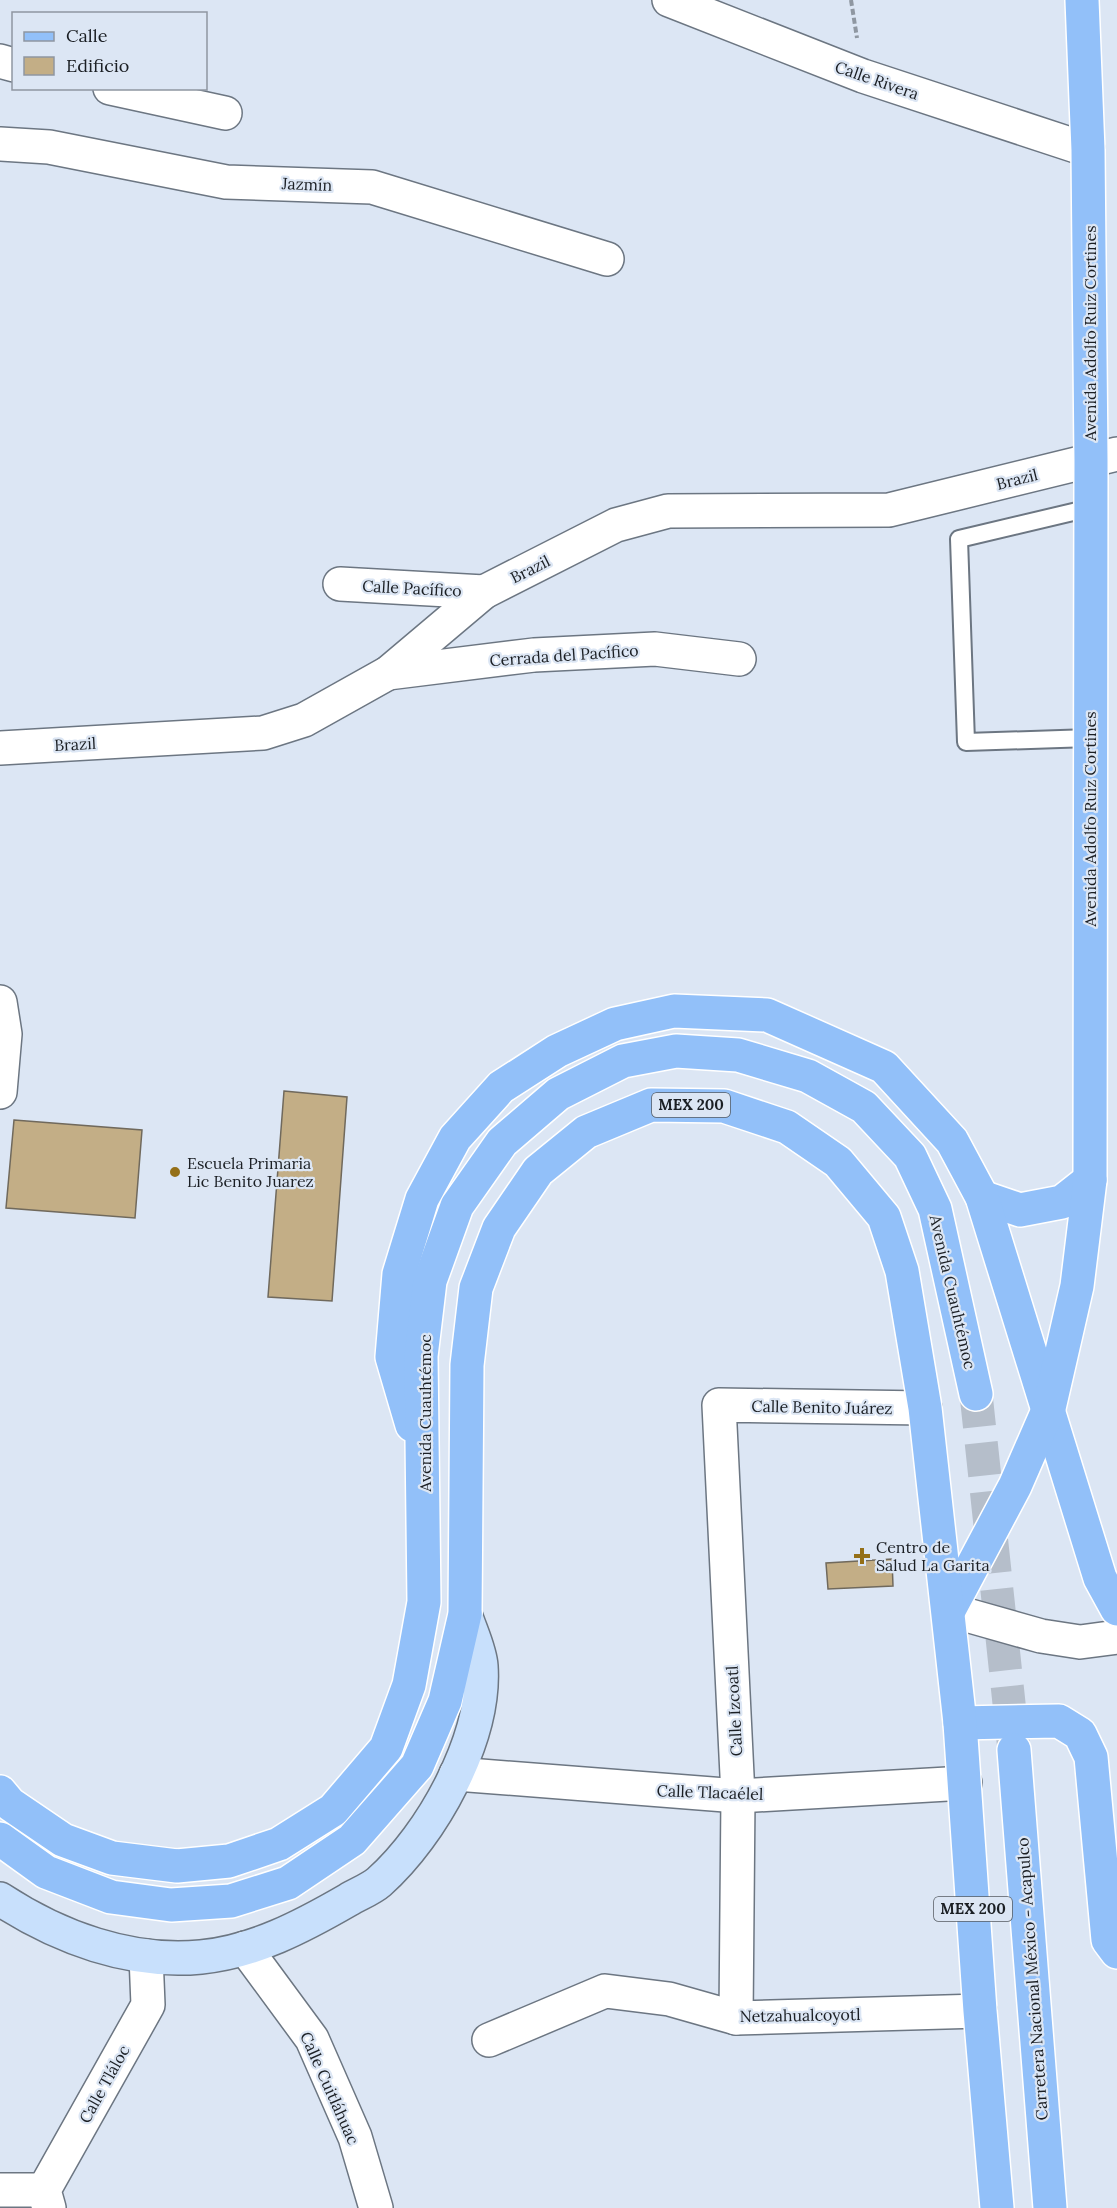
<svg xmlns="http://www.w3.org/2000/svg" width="1117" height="2208" font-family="Lora,serif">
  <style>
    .building { fill: #c3ae86; stroke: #70695c; stroke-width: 1.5 }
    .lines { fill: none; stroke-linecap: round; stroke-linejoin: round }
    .primary-tunnel { stroke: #b5beca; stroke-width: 33; stroke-dasharray: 33 16; stroke-linecap: butt }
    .lane-casing { stroke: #6c7682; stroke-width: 20 }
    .street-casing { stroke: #6c7682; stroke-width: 36 }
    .secondary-casing { stroke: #6c7682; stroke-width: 36 }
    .primary-casing { stroke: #fff; stroke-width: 36 }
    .path { stroke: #8f97a1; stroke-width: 4; stroke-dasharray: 6 3; stroke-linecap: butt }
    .lane { stroke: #fff; stroke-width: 16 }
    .street { stroke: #fff; stroke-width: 33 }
    .secondary { stroke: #c8e0fc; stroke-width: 33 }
    .primary { stroke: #92c0f9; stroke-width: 33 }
    .poi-dot { fill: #946f17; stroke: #dce6f4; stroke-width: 2 }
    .labels { text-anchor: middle; stroke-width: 4.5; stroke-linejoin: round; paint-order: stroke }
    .shield { fill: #dce6f4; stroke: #555b62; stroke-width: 1.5 }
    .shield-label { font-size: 15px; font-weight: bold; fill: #1b1f24 }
    .street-label { font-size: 16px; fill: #1b1f24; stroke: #dce6f4 }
    .poi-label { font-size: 16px; fill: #1b1f24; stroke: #dce6f4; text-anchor: start }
  </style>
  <rect width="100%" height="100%" fill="#dce6f4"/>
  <g class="building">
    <polygon points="284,1091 347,1097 332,1301 268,1297"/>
    <polygon points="14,1120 142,1130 135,1218 6,1208"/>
    <polygon points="892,1559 893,1586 828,1589 826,1563"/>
  </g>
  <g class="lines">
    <polyline class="primary-tunnel" points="976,1394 1014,1750"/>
    <defs>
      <polyline id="lane" points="1090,508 959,539 966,742 1090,738"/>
      <g id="street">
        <polyline points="669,0 863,76 1088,150"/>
        <polyline points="0,61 14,65"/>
        <polyline points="110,88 225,113"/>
        <polyline points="0,144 49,147 226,182 372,187 607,259"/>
        <polyline points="340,584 484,592"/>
        <polyline points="388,673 534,655 655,649 739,659"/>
        <polyline points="0,748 263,733 304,720 388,673 484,592 616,525 668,511 889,510 1117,454"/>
        <polyline points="0,1002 5,1034 0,1092"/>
        <polyline points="949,1610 1041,1636 1080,1642 1117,1637"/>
        <polyline points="456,1774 738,1796 965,1783"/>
        <polyline points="245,1948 312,2039 355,2137 376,2208"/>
        <polyline points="736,2018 738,1796 719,1405 925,1408"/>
        <polyline points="489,2040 605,1991 669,1999 736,2018 980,2011"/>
        <polyline points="0,2190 44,2190"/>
        <polyline points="49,2208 44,2190 148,2005 146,1956"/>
      </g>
      <path id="secondary" d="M0,1899C58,1937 130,1964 201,1957C254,1952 303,1926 348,1900C358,1894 371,1889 379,1882C432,1835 486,1738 481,1666C480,1650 470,1630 465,1614"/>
      <g id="primary">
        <polyline points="982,1197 1020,1210 1062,1202 1090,1180"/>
        <polyline points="412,1425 392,1357 399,1274 422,1199 455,1138 501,1087 557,1051 615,1024 674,1011 767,1015 884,1067 952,1141 982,1197 1100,1578 1117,1609"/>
        <polyline points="949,1610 1015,1486 1049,1408 1077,1286 1090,1180 1091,461 1088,150 1082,0"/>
        <polyline points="960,1723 1059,1721 1080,1734 1091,1757 1108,1940 1117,1952"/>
        <polyline points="1014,1750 1050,2208"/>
        <polyline points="0,1792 10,1804 63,1840 112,1858 177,1866 229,1861 279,1844 333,1810 386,1748 409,1685 424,1602 421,1356 430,1281 457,1206 502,1142 558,1094 623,1061 676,1051 738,1055 808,1076 864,1107 910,1156 935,1209 976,1394"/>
        <polyline points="0,1839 46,1872 111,1897 171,1905 231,1901 288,1883 352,1840 417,1766 445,1701 465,1614 467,1365 476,1288 499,1228 538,1171 586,1132 651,1105 724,1106 787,1127 838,1162 884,1217 902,1271 925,1408 960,1723 980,2011 997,2208"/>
      </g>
    </defs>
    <use href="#lane" class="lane-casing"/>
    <use href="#street" class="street-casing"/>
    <use href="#secondary" class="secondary-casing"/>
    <use href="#primary" class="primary-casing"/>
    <polyline class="path" points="851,0 857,38"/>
    <use href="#lane" class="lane"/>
    <use href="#street" class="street"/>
    <use href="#secondary" class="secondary"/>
    <use href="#primary" class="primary"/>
  </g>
  <g class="poi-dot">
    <circle cx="175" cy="1172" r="6"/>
    <path d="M859 1547h6v6h6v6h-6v6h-6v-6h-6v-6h6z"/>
  </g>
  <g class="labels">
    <g class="shield">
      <rect x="652" y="1093" width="78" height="24" rx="4.5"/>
      <rect x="934" y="1897" width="78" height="24" rx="4.5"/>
    </g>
    <g class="shield-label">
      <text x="691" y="1110">MEX 200</text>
      <text x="973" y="1914">MEX 200</text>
    </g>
    <g class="street-label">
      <text transform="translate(877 80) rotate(19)" y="6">Calle Rivera</text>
      <text transform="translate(307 184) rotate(2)" y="6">Jazmín</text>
      <text transform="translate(1090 333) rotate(-90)" y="6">Avenida Adolfo Ruiz Cortines</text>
      <text transform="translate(1017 479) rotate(-14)" y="6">Brazil</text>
      <text transform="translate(530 569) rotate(-27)" y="6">Brazil</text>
      <text transform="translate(412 588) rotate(3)" y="6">Calle Pacífico</text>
      <text transform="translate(564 655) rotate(-4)" y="6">Cerrada del Pacífico</text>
      <text transform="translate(75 744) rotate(-3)" y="6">Brazil</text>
      <text transform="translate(1090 819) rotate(-90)" y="6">Avenida Adolfo Ruiz Cortines</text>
      <text transform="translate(953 1292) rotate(77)" y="6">Avenida Cuauhtémoc</text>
      <text transform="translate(822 1407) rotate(1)" y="6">Calle Benito Juárez</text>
      <text transform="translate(425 1413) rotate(-90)" y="6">Avenida Cuauhtémoc</text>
      <text transform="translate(734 1711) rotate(-93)" y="6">Calle Izcoatl</text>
      <text transform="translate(710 1792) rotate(2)" y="6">Calle Tlacaélel</text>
      <text transform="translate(1032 1979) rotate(-94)" y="6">Carretera Nacional México - Acapulco</text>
      <text transform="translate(800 2015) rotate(-1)" y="6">Netzahualcoyotl</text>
      <text transform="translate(104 2084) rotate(-61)" y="6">Calle Tláloc</text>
      <text transform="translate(330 2088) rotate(66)" y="6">Calle Cuitláhuac</text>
    </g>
    <g class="poi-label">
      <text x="187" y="1169">Escuela Primaria<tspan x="187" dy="18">Lic Benito Juarez</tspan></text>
      <text x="876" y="1553">Centro de<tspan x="876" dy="18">Salud La Garita</tspan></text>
    </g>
  </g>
  <rect x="12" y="12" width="195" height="78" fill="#dce6f4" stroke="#8f96a1" stroke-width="1.5"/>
  <rect x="24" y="32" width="30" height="9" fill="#92c0f9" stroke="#8f96a1" stroke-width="1.5"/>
  <text x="66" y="42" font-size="18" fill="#1b1f24">Calle</text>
  <rect x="24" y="57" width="30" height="18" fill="#c3ae86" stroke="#8f96a1" stroke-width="1.5"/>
  <text x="66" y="72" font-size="18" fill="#1b1f24">Edificio</text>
</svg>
